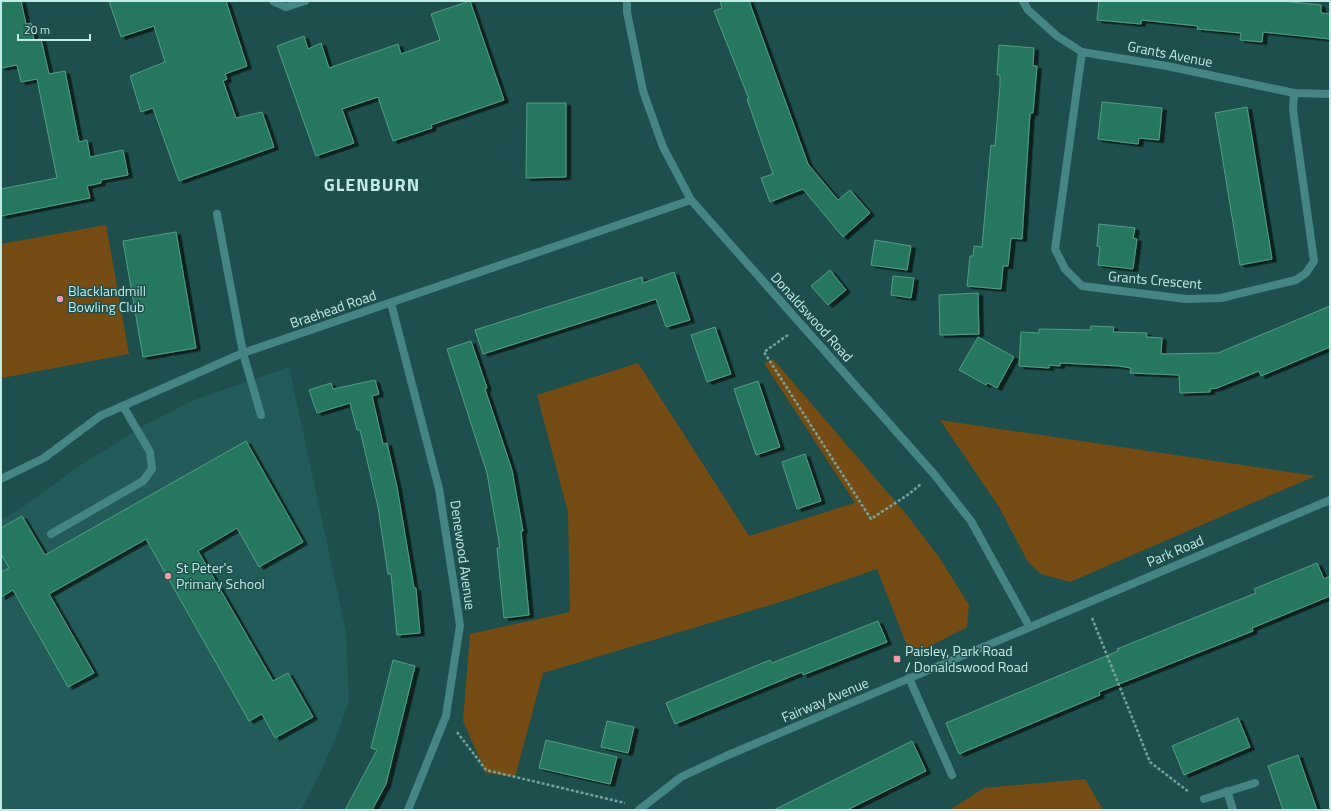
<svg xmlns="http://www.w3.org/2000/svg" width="1331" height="811" font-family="'Titillium Web',sans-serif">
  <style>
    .built { fill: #235b58 }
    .green { fill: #754d14 }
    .building { fill: #267760; stroke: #519e85; filter: url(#shadow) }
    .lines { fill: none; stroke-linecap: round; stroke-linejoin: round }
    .path { stroke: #76a29f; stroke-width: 2.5; stroke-dasharray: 3 2; stroke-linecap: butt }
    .service { stroke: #468682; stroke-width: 8 }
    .minor { stroke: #468682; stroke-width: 8 }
    .tertiary { stroke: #468682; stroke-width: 8 }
    .poi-dot { fill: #f39aa8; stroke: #1f4f4c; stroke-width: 1.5 }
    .labels { text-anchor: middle; stroke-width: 3; stroke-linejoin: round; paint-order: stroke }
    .street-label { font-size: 14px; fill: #c2ebe8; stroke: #1f4f4c }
    .poi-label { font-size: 14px; fill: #c2ebe8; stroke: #1f4f4c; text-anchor: start }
    .district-label { font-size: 18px; font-weight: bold; letter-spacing: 1px; fill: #c2ebe8; stroke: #1f4f4c }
  </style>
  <defs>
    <filter id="shadow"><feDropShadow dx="4.5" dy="2.5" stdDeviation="0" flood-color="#0009"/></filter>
  </defs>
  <rect width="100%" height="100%" fill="#1f4f4c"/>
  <polygon class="built" points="289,367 346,632 349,700 339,730 323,767 301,810 1,810 1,520 20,509 78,467 145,425 192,401"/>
  <g class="green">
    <polygon points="106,225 129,354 2,378 1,244"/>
    <polygon points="773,359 906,514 939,557 969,605 967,627 911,656 877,569 790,599 543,673 515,777 486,773 463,721 470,634 570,612 568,512 537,395 638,363 749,536 855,503 764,363"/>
    <polygon points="940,420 1315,476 1070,582 1041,574 1028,562 999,507"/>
    <polygon points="1085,779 1103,810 950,810 984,788"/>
  </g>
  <g class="building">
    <polygon points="1,1 21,1 26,24 31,23 34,40 41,39 49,74 65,71 79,142 87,140 90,157 123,150 128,175 101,180 101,183 87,186 90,198 1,216 1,189 57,178 37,79 21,82 17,65 1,68"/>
    <polygon points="109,1 226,1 247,66 225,74 227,79 223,81 236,118 262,112 274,147 179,181 153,108 141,112 130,76 165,62 154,26 121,37"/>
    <polygon points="470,1 504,100 431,125 432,128 393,141 378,97 342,109 354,143 316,156 277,46 304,36 308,49 321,43 329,68 398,44 401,54 440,40 431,14"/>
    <polygon points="720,1 749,1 808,164 838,200 850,190 870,213 843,237 803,189 770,202 761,178 773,174 747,99 749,99 714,11 722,8"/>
    <polygon points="1099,1 1282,1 1321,5 1321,13 1330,14 1330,39 1263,32 1262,42 1240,40 1241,33 1197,29 1198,26 1141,20 1141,24 1097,20"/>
    <polygon points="999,45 1034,48 1033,66 1037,66 1033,113 1030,113 1022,239 1011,238 1008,266 1003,266 1001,289 967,286 970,256 973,256 974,246 982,247 991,145 995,146 1000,86 1000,75 997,75"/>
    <polygon points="1102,102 1162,108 1159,140 1139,138 1138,144 1098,139"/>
    <polygon points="527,103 566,103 566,177 526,178"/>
    <polygon points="1247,107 1272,259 1240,265 1215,113"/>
    <polygon points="1099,224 1135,228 1133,238 1137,239 1133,269 1098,265 1100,247 1097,246"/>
    <polygon points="176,232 196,348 143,357 123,241"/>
    <polygon points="875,240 911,246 907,270 871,265"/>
    <polygon points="830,270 846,290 828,305 811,286"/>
    <polygon points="674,272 690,320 666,327 656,299 483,354 475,330 642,277 643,283"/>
    <polygon points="893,276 914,278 911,298 891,295"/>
    <polygon points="978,293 979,334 940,335 939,295"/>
    <polygon points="1330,306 1330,347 1261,376 1259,371 1217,388 1210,389 1210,392 1180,393 1179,375 1130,373 1131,368 1119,366 1060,363 1060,366 1049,365 1049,368 1019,366 1021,332 1039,333 1039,329 1091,330 1091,326 1114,327 1113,332 1147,333 1146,337 1162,338 1161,354 1218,353"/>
    <polygon points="715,327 731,374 707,382 691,335"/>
    <polygon points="978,337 1014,357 997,388 988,383 986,385 959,370"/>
    <polygon points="471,341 487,388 485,389 512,470 523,531 521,531 529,615 504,618 497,548 500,548 487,473 447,349"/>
    <polygon points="375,380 379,394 372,396 383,444 387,443 397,487 414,588 416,588 420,633 397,635 391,574 388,574 378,507 360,430 357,430 350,403 317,413 309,390 331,383 333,389"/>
    <polygon points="758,381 780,447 756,455 734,389"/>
    <polygon points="246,441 303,542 259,567 237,528 198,551 273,681 288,673 313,717 275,738 262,714 249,721 146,539 49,594 94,673 68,687 13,590 1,597 1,572 9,568 1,554 1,528 22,516 45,555"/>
    <polygon points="805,454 821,501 797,509 782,462"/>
    <polygon points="1317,563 1324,579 1330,576 1330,596 1252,628 1253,631 1099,692 1100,695 959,754 946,723 1118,651 1117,649 1256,593 1254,589"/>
    <polygon points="878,621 887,642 803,675 802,672 675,724 666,703 770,660 772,663"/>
    <polygon points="393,660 415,666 386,784 372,810 345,810 377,750 371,748"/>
    <polygon points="1238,718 1250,747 1184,775 1172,746"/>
    <polygon points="607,721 634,727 628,753 601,747"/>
    <polygon points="546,740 617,757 610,784 539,768"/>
    <polygon points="912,741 926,771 847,810 774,810"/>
    <polygon points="1298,755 1317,810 1283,810 1268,766"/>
  </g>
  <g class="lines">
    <g class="path">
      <polyline points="788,335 764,352 871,519 909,494 921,484"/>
      <polyline points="1092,618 1150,762 1189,792"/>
      <polyline points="457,732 486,770 625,803"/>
    </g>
    <g class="service">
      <polyline points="273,1 286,7 305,1"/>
      <polyline points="217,214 243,353 261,415"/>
      <polyline points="51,534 143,481 152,469 150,452 123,406"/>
      <polyline points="909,678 952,775"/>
    </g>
    <g class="minor">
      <polyline points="1023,1 1028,10 1057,36 1082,52 1167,66 1294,93 1330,94"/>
      <polyline points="1082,52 1055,249 1065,269 1082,286 1186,299 1221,298 1296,280 1306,273 1314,261 1293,110 1294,93"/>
      <polyline points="391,303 439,489 460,625 446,716 408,810"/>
      <polyline points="1,479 44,458 100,416 243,353 691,200"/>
      <polyline points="1227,791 1233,810"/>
      <polyline points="1204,799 1255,783"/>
    </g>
    <g class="tertiary">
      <polyline points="627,1 627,12 643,91 663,147 691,200 933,473 971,521 1029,626"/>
      <polyline points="639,810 681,777 726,756 1330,500"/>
    </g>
  </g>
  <g class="poi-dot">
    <circle cx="60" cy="299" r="4"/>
    <circle cx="168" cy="576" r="4"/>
    <rect x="893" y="655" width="8" height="8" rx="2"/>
  </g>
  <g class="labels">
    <g class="street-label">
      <text transform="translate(1170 54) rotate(11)" y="5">Grants Avenue</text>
      <text transform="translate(1155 280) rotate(5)" y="5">Grants Crescent</text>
      <text transform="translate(333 309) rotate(-19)" y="5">Braehead Road</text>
      <text transform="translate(812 317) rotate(48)" y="5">Donaldswood Road</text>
      <text transform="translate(1175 551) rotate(-23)" y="5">Park Road</text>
      <text transform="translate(463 555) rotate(82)" y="5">Denewood Avenue</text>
      <text transform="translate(825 700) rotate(-23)" y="5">Fairway Avenue</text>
    </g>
    <g class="poi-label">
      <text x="68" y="296">Blacklandmill<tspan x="68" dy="16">Bowling Club</tspan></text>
      <text x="176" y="573">St Peter's<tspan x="176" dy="16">Primary School</tspan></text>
      <text x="905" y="656">Paisley, Park Road<tspan x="905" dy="16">/ Donaldswood Road</tspan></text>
    </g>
    <g class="district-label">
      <text x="372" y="191">GLENBURN</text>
    </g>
  </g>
  <rect width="1331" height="811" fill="none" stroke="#c2ebe8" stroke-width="4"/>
  <path d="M18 34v6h72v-6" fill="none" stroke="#c2ebe8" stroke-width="2"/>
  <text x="24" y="34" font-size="12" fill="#c2ebe8" stroke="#1f4f4c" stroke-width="3" paint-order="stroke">20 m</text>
</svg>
